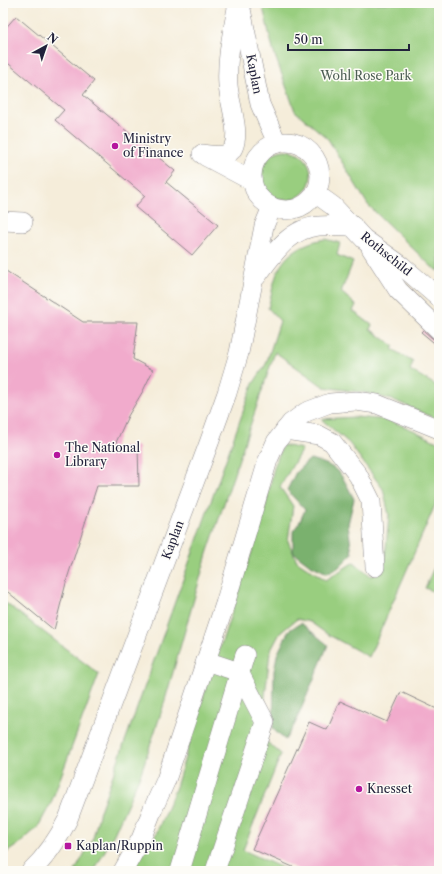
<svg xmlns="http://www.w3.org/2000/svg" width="442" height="874" font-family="'Libre Caslon Text',serif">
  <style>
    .green { fill: #99ce7f; stroke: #5e785d }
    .forest { fill: #7ab16e; stroke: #4e6a54 }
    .building { fill: #f1abcc }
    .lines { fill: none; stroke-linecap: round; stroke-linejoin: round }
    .minor-casing { stroke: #8c888a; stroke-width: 20 }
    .minor { stroke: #fff; stroke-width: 19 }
    .poi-dot { fill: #b5179e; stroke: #fdfcf7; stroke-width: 1.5 }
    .labels { text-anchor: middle; stroke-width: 3; stroke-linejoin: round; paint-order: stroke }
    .street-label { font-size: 12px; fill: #22223b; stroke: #fdfcf7 }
    .park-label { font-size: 12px; fill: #4c5e53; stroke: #fdfcf7 }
    .poi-label { font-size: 12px; fill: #22223b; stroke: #fdfcf7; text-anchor: start }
  </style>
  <rect width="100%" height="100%" fill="#fdfcf7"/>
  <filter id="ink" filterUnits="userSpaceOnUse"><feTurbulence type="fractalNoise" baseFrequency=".025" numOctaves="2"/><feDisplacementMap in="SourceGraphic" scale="8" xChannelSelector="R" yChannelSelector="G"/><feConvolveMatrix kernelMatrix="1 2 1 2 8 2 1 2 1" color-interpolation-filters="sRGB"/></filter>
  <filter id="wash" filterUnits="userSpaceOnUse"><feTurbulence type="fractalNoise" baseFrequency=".012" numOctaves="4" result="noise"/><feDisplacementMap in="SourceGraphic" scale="16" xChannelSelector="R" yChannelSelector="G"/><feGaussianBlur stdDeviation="0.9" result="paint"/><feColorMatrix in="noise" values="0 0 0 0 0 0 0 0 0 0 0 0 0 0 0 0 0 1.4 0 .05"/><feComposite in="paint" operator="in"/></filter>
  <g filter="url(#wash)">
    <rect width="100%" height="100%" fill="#f5edda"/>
    <g class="green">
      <polygon points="262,3 439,3 439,271 432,267 368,205 328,139 295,111 273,50"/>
      <circle cx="286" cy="175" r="25"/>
      <path d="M325,239L340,243L337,255L353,262L341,292L356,305L353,311L372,325L370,329L394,346L392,349L413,362L410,370L439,387V420L396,401L367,393L324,387L275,352L207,554L163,707L141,773L114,834L94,871H75L93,838L100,811L128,733L253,384L266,364L280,321L268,308C271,297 274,278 279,269C288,251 306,242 325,239Z"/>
      <polygon points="356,417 388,420 413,430 439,443 439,496 369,657 327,634 310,622 297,619 280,633 270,652 263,714 267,742 281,754 243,850 289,871 131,871 156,834 176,787 203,698 263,519 274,467 283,445 302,449 280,487 293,506 288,541 297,561 326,580 354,562 371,576 384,570 389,515 383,489 349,443 321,419"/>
      <polygon points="439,556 439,594 425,588"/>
      <polygon points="3,601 99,674 51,803 38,827 19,844 3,855"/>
    </g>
    <g class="forest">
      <path d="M310,459C340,467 340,472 354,499L348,524L352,554L338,568L327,573L309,564L293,552V531L299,523L305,510L287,490L296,472Z"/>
      <polygon points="301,623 328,645 295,724 285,740 273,729 274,671 277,655 289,630"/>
    </g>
    <g id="blocks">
      <g class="building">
        <polygon points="16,16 94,81 83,95 175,171 166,182 218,225 192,255 135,207 145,196 55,120 64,110 3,59 3,31"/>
        <polygon points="3,269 83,322 138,322 133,359 153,370 143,391 128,416 114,447 138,446 139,486 97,486 67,579 54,630 3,588"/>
        <polygon points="423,330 432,338 439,341 439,347 421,332"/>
        <polygon points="401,692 439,710 439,871 302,871 252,849 309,722 327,730 340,701 387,722"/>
      </g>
    </g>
  </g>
  <g filter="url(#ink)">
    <use href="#blocks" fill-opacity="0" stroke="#8c888a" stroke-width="1"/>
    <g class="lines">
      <defs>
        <g id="minor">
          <polyline points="241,9 260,104 277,143"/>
          <circle cx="286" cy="176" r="34"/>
          <path d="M202,154C212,155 228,159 233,148C241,132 229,102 228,85C226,58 233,30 238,3"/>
          <polyline points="205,156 252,181"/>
          <polyline points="315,193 333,206 364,239 402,266 439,298"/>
          <polyline points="3,221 23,222"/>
          <polyline points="371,248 398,290 439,330"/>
          <path d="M256,277C272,256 289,228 319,226C330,225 342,226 353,226"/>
          <polyline points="285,430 319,435 332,442 358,475 371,501 375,567"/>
          <polyline points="206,661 239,672 265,722 215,871"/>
          <path d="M31,871C47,856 58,839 68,819L209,443L227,393L239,353L264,226L272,207"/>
          <polyline points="123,871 141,839 152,811 166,780 225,604 268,460 276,442 291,423 306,412 330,403 356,401 377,404 439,429"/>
          <polyline points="180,871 245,655"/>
        </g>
      </defs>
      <use href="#minor" class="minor-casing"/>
      <use href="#minor" class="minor"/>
    </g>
  </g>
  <g class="poi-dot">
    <circle cx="115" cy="146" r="4"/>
    <circle cx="57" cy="455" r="4"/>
    <circle cx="359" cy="789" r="4"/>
    <rect x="64" y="842" width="8" height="8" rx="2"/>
  </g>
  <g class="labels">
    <g class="street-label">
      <text transform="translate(254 74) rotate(79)" y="4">Kaplan</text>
      <text transform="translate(386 254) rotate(39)" y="4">Rothschild</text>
      <text transform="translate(173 540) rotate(-69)" y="4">Kaplan</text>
    </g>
    <g class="park-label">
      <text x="366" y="80">Wohl Rose Park</text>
    </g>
    <g class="poi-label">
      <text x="123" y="143">Ministry<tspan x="123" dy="14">of Finance</tspan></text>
      <text x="65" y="452">The National<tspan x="65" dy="14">Library</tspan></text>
      <text x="367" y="793">Knesset</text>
      <text x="76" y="850">Kaplan/Ruppin</text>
    </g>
  </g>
  <rect width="442" height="874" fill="none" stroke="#fdfcf7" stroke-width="16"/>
  <g transform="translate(46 46) rotate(40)" stroke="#fdfcf7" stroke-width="3" paint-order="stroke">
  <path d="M0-3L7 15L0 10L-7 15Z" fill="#22223b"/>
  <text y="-6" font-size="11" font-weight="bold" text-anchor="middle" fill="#22223b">N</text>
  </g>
  <path d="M288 44v6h121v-6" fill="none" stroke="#22223b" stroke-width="2"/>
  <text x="294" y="44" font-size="12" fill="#22223b" stroke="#fdfcf7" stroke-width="3" paint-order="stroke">50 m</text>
</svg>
